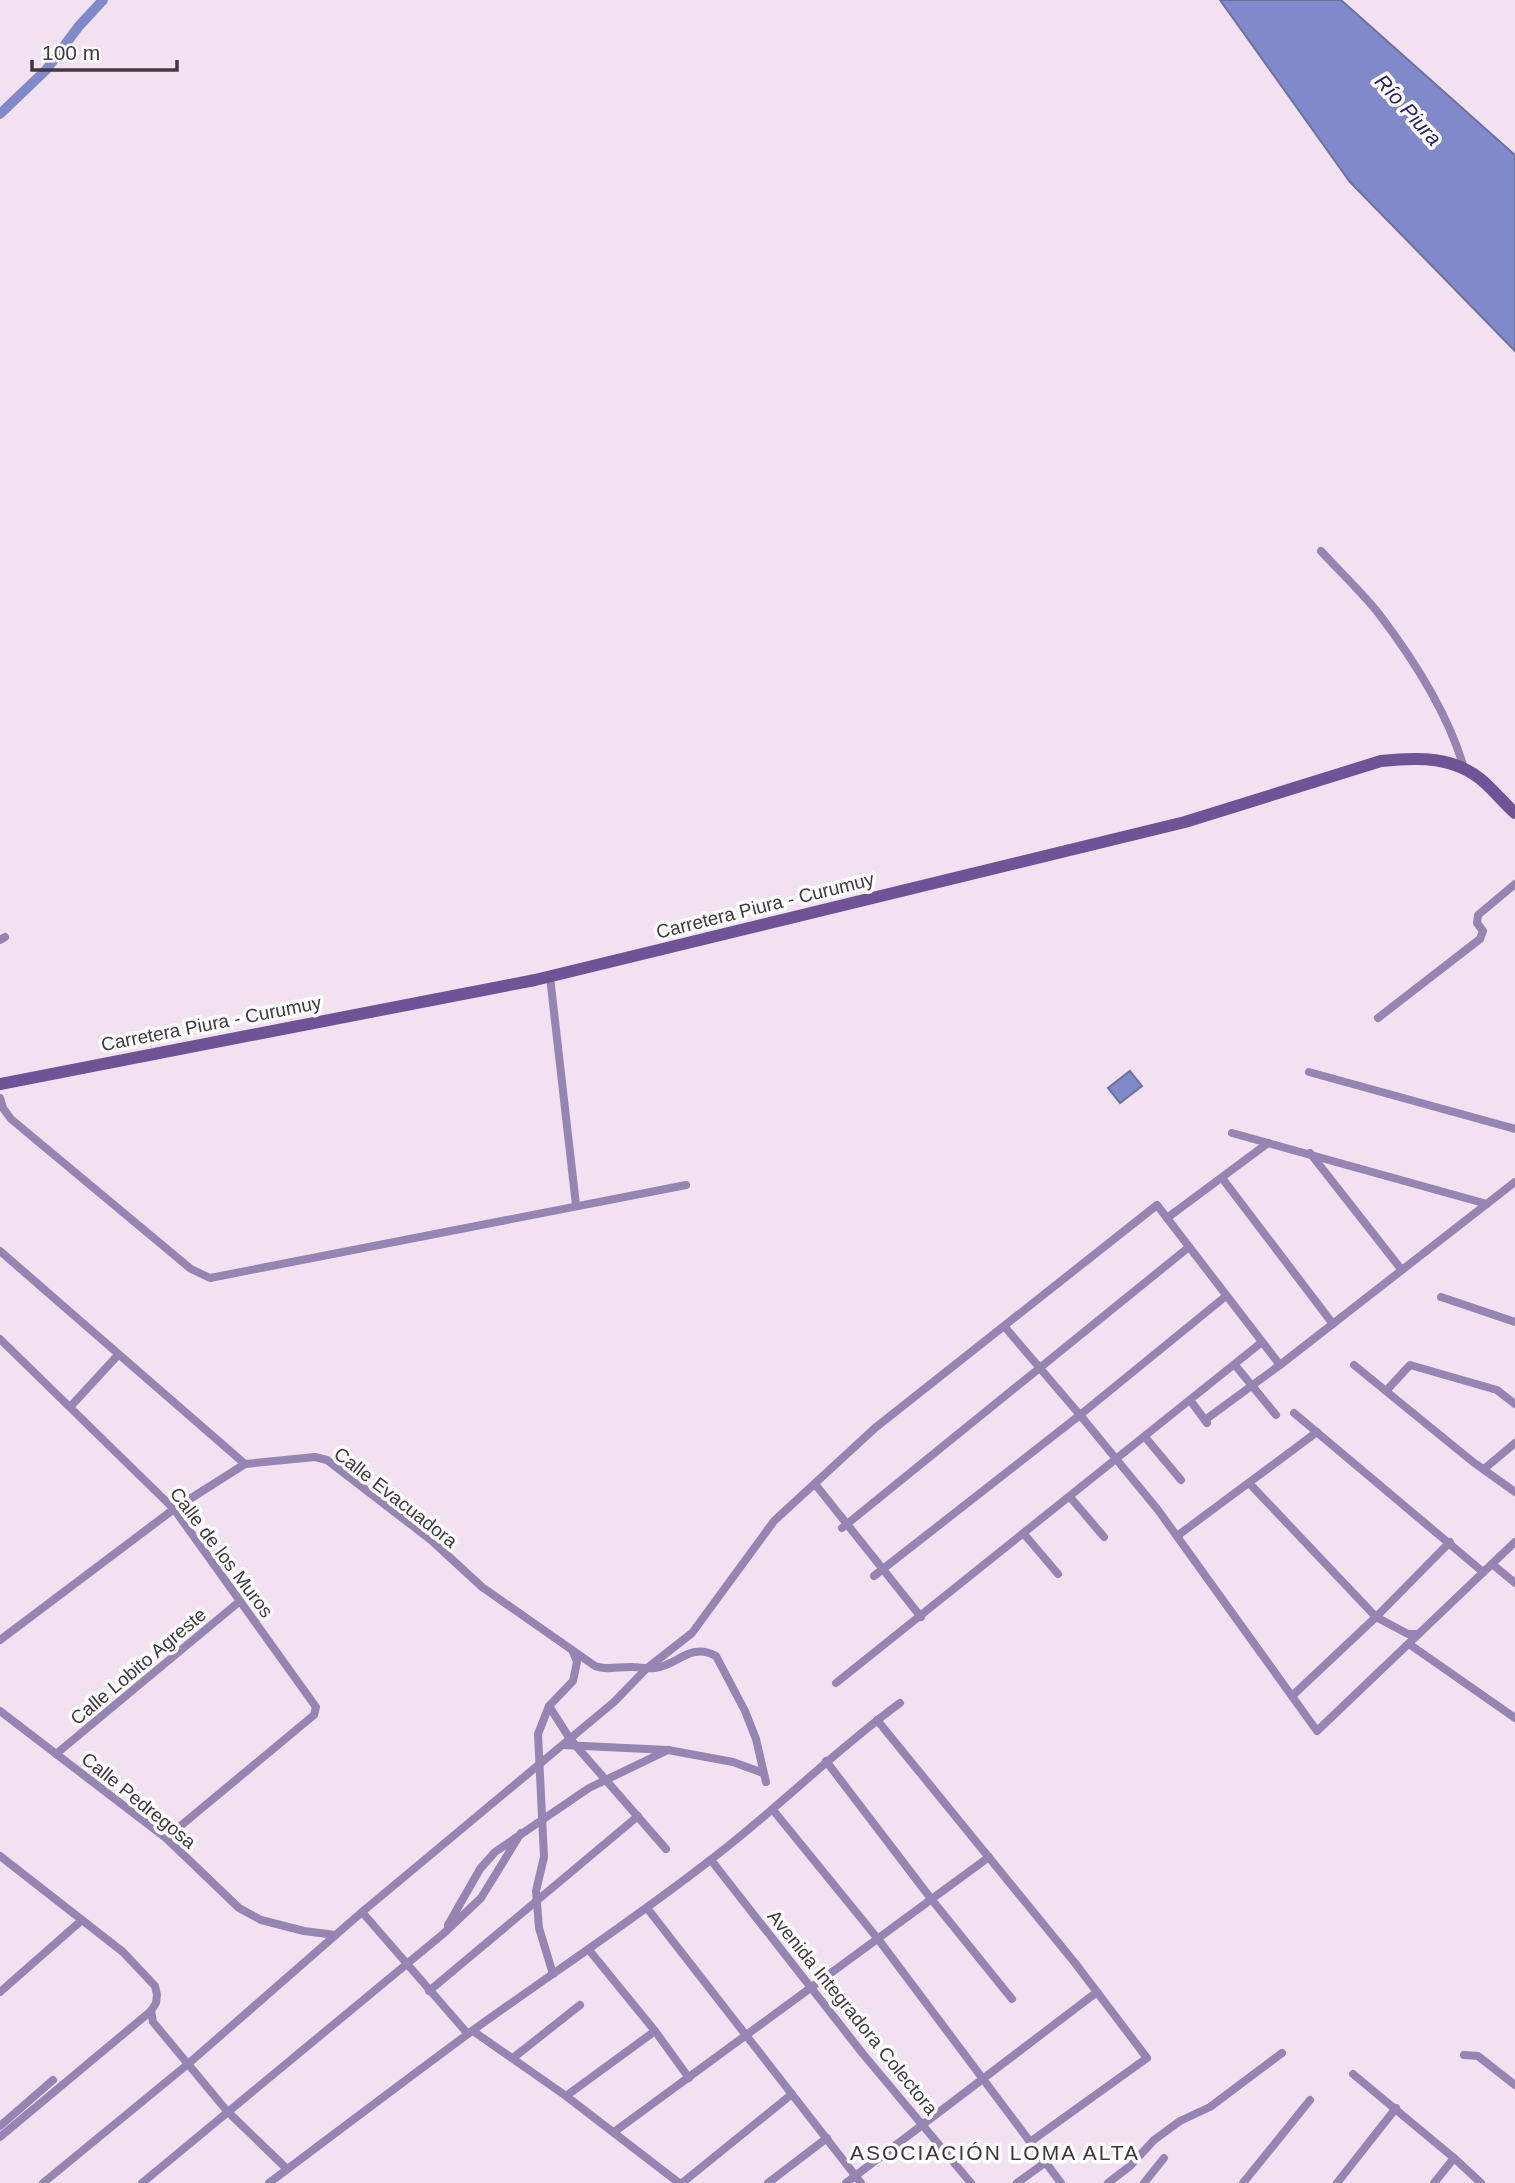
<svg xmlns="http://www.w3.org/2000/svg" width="1515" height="2183" font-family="Helvetica,sans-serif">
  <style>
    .water { fill: #8089c9; stroke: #6d71a0; stroke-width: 2 }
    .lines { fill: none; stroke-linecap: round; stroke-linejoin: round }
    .canal { stroke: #8089c9; stroke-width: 10 }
    .street { stroke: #9684b2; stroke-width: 8 }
    .secondary { stroke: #705396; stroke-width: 12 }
    .labels { text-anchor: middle; stroke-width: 7; stroke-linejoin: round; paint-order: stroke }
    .street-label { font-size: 19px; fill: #403940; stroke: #fff }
    .water-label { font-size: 21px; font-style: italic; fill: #23216d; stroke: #fff }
    .neighbourhood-label { font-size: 21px; letter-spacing: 2px; fill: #413340; stroke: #fff }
  </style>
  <rect width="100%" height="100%" fill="#f2e1f0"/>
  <g class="water">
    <polygon points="1220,0 1341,0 1515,155 1515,351 1350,182"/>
    <polygon points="1130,1071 1142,1086 1120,1103 1108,1088"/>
  </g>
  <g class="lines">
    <polyline class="canal" points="0,114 46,70 79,26 103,0"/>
    <g class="street">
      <path d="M1321,551C1340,572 1362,592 1379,614C1414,660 1448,713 1464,768"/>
      <polyline points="0,940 5,937"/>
      <polyline points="550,977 576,1205"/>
      <polyline points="1378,1018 1480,939 1483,931 1477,923 1478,915 1515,884"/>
      <polyline points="1309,1072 1515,1129"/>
      <polyline points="0,1098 3,1108 11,1119 191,1269 210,1278 686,1185"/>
      <polyline points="1232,1133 1487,1204"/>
      <polyline points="1310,1153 1401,1269"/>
      <polyline points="1222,1178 1333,1324"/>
      <polyline points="1167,1218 1268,1143"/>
      <path d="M0,1251L245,1464L315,1457L327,1460L431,1540L482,1587L595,1666C608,1671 619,1666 633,1667C640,1667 647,1669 655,1668C678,1665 690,1642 716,1656L745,1711L756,1739L766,1782"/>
      <polyline points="1441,1297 1515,1322"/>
      <polyline points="1004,1326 1080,1415 1226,1296"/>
      <polyline points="0,1339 174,1509 316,1707 314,1715 166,1838"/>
      <polyline points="1235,1365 1276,1415"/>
      <polyline points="1354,1365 1473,1462 1515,1492"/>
      <polyline points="1386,1391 1410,1365 1497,1390 1515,1404"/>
      <polyline points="1190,1400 1207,1423"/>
      <polyline points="71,1406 118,1355"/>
      <polyline points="1294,1413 1483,1572"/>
      <polyline points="1205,1420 1280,1365 1515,1182"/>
      <polyline points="1145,1437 1181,1480"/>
      <polyline points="1484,1469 1515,1443"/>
      <polyline points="1249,1483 1376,1617 1408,1634 1418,1634"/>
      <polyline points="815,1484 921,1617"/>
      <polyline points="1070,1497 1104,1537"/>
      <polyline points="842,1528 1189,1247"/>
      <polyline points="1024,1534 1058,1574"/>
      <polyline points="1177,1536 1317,1432"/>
      <polyline points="1492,1564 1515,1583"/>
      <polyline points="874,1576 1080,1415 1158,1510 1317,1731 1515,1542"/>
      <polyline points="0,1640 174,1509 245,1464"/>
      <polyline points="1409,1644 1515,1718"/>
      <polyline points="836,1683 1262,1342"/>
      <polyline points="1292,1696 1376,1617 1450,1542"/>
      <polyline points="549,1706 570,1739 666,1849"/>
      <polyline points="0,1711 166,1838 239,1908 261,1920 304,1931 335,1935"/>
      <polyline points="877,1720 1075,1963 1147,2058 1030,2142"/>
      <polyline points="563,1745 668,1750 733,1762 763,1773"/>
      <polyline points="56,1754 240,1601"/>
      <polyline points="826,1761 932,1900 1012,1999"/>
      <polyline points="773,1810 878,1939 1061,2183"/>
      <polyline points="0,1856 123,1952 155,1986 157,1995 156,2003 151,2011 0,2137"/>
      <polyline points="711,1860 863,2054 971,2183"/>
      <polyline points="647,1908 861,2183"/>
      <polyline points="362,1912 468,2034"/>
      <polyline points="448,1925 480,1869 495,1852 589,1788 668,1750"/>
      <polyline points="589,1950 655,2031 689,2078"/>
      <polyline points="553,1974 539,1928 536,1891 544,1857 538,1734 549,1706 573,1681 577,1662 573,1652"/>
      <polyline points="429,1991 638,1816"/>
      <polyline points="0,1992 82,1920"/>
      <polyline points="151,2011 153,2022 227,2111 287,2169"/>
      <polyline points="473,2031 566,2096 679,2183"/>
      <polyline points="1464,2055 1478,2056 1515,2085"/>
      <polyline points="513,2058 580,2005"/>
      <polyline points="1353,2074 1454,2158 1481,2183"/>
      <polyline points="566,2096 655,2031"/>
      <polyline points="0,2126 53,2080"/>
      <polyline points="614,2132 989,1857"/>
      <polyline points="43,2183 188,2064 362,1912 614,1702 646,1669 692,1633 774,1521 875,1428 1157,1205 1280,1365"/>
      <polyline points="142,2183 443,1934 481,1898 521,1833"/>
      <path d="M269,2183C337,2132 404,2081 472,2031C551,1974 632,1921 709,1861C775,1811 833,1752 900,1703"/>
      <polyline points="682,2183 792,2094"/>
      <polyline points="768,2183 827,2138"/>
      <polyline points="846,2183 1097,1992"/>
      <polyline points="1017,2183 1046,2162"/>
      <polyline points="1108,2183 1130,2166 1154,2140 1180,2121 1210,2107 1282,2053"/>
      <polyline points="1144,2183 1164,2158"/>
      <polyline points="1243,2183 1310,2100"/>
      <polyline points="1337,2183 1396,2108"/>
      <polyline points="1434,2183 1454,2158"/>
    </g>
    <path class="secondary" d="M0,1084L535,980L1185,822L1381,761C1418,757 1455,756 1484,782C1495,792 1504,803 1515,813"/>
  </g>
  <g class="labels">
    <g class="street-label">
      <text transform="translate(765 905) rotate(-14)" y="7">Carretera Piura - Curumuy</text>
      <text transform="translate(211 1023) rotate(-11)" y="7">Carretera Piura - Curumuy</text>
      <text transform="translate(396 1497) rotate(38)" y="7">Calle Evacuadora</text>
      <text transform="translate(222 1552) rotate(53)" y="7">Calle de los Muros</text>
      <text transform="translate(138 1666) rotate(-40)" y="7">Calle Lobito Agreste</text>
      <text transform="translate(139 1800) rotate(39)" y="7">Calle Pedregosa</text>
      <text transform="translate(853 2012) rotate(51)" y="7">Avenida Integradora Colectora</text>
    </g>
    <g class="water-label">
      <text transform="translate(1408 110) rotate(48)" y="7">Río Piura</text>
    </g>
    <g class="neighbourhood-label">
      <text x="995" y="2160">ASOCIACIÓN LOMA ALTA</text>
    </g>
  </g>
  <path d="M32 60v10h145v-10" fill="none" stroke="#403940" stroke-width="3.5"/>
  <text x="42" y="60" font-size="21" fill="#403940" stroke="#ffffff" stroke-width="5" paint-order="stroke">100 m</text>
</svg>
